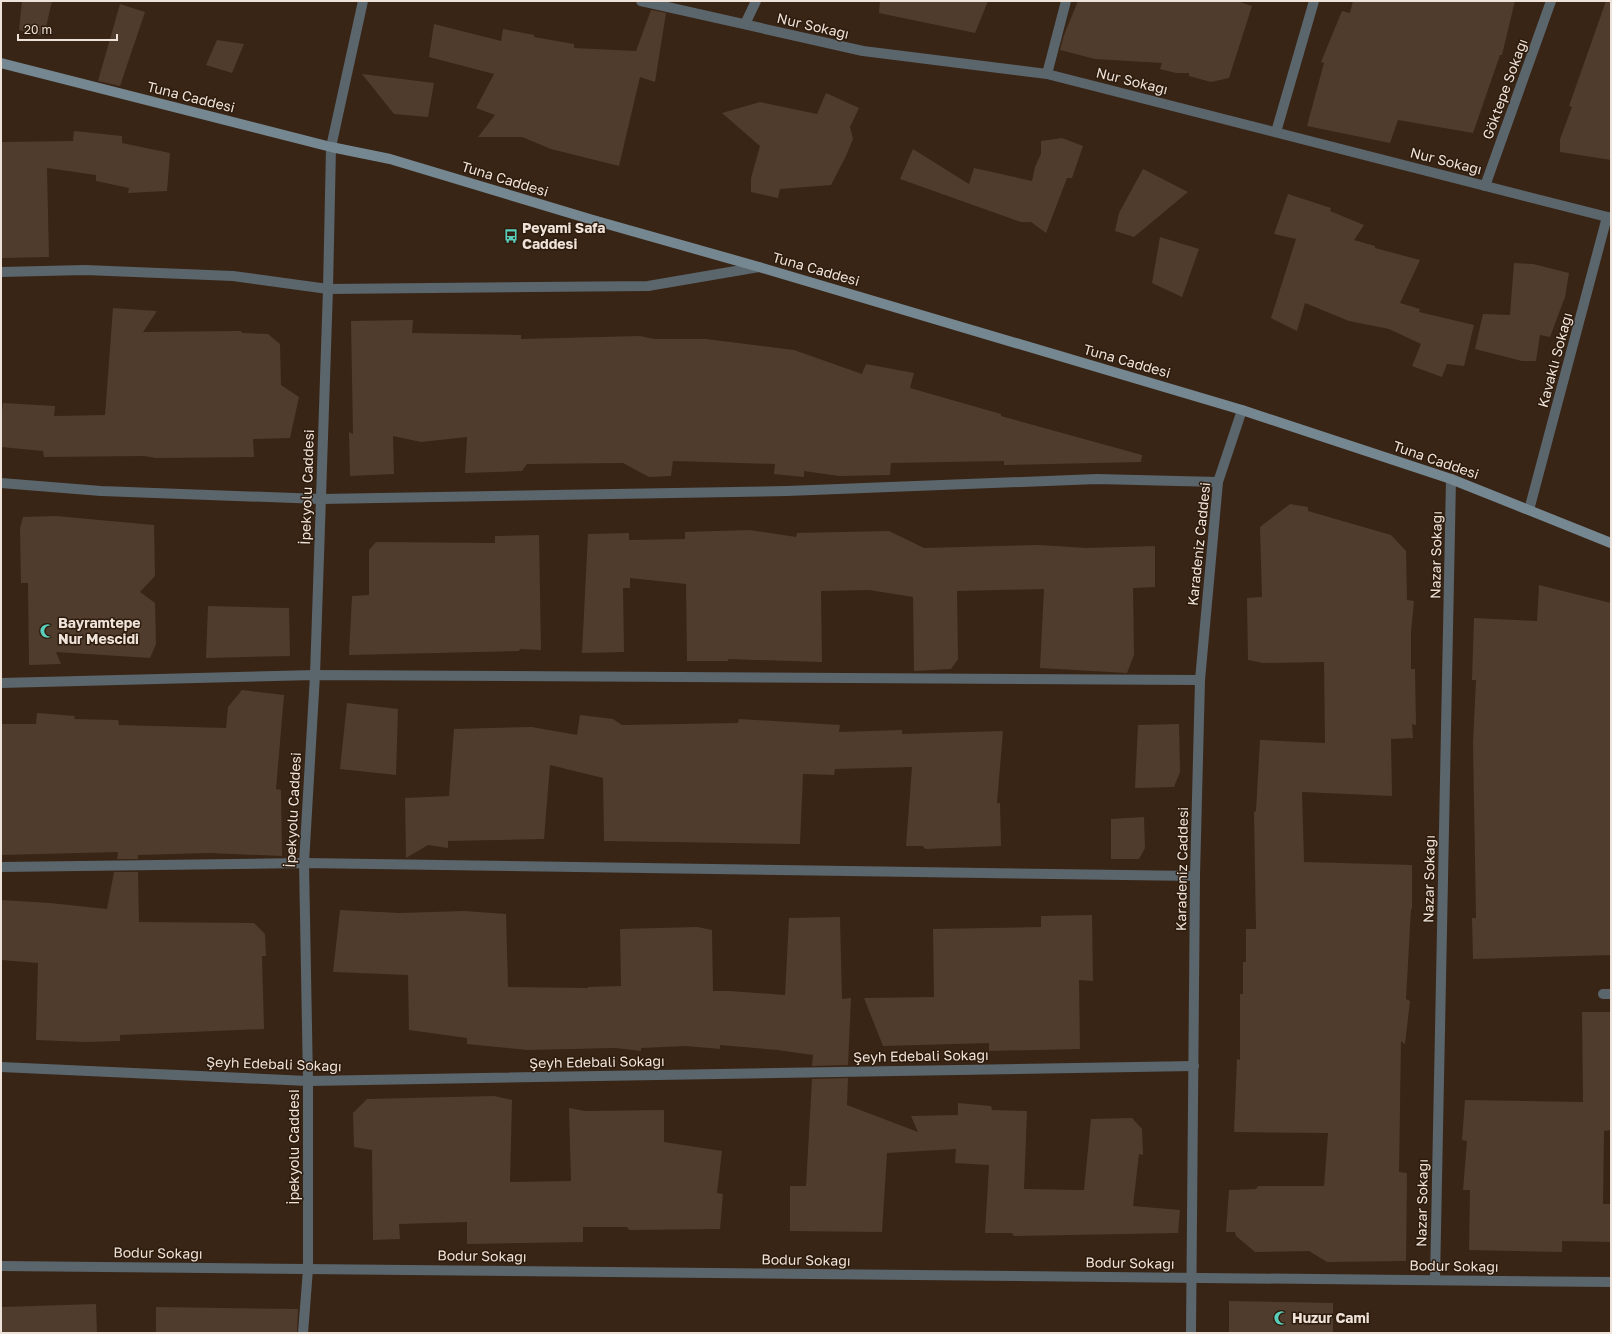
<svg xmlns="http://www.w3.org/2000/svg" width="1612" height="1334" font-family="'Golos Text',sans-serif">
  <style>
    .building { fill: #503c2d }
    .lines { fill: none; stroke-linecap: round; stroke-linejoin: round }
    .lane { stroke: #5b656c; stroke-width: 10 }
    .street { stroke: #5b656c; stroke-width: 10 }
    .secondary { stroke: #758791; stroke-width: 10 }
    .labels { text-anchor: middle; stroke-width: 3; stroke-linejoin: round; paint-order: stroke }
    .street-label { font-size: 14px; fill: #efe2d9; stroke: #2d1c0d }
    .poi-label { font-size: 14px; font-weight: bold; fill: #efe2d9; stroke: #2d1c0d; text-anchor: start }
  </style>
  <rect width="100%" height="100%" fill="#382516"/>
  <g class="building">
    <polygon points="22,1 52,1 44,36 19,30"/>
    <polygon points="880,1 988,1 975,33 879,13"/>
    <polygon points="1078,1 1237,1 1252,6 1229,78 1211,82 1189,76 1189,73 1176,73 1160,69 1162,63 1095,59 1060,50 1064,35"/>
    <polygon points="1353,1 1515,1 1502,55 1500,55 1473,133 1398,120 1390,143 1307,126 1324,63 1321,62 1342,11 1350,13"/>
    <polygon points="1606,1 1611,1 1611,160 1560,152 1560,139 1572,107 1569,106"/>
    <polygon points="120,4 145,12 120,86 98,81"/>
    <polygon points="651,10 666,13 655,82 640,77 619,166 551,149 522,137 478,137 495,115 476,108 494,74 429,57 434,24 501,41 503,29 534,35 534,37 574,44 574,48 636,51"/>
    <polygon points="217,40 244,44 232,73 206,65"/>
    <polygon points="362,74 434,83 428,117 394,114"/>
    <polygon points="826,93 859,108 850,127 853,139 846,156 831,185 780,189 778,198 751,192 751,178 760,146 722,113 760,102 817,114"/>
    <polygon points="74,131 122,136 122,143 170,153 167,191 128,193 129,188 96,181 96,175 47,168 49,257 1,258 1,142 73,141"/>
    <polygon points="1062,138 1083,146 1072,178 1067,178 1046,233 1031,222 1021,222 900,179 913,149 969,184 974,168 1032,181 1035,167 1041,154 1041,141"/>
    <polygon points="1143,169 1188,192 1134,237 1115,231 1119,213"/>
    <polygon points="1288,194 1331,208 1330,211 1364,225 1354,240 1375,246 1375,248 1420,260 1400,303 1420,309 1419,312 1474,325 1464,366 1447,364 1442,377 1412,366 1421,344 1389,329 1349,321 1305,303 1297,331 1271,318 1296,239 1274,234"/>
    <polygon points="1160,237 1199,249 1182,297 1152,283"/>
    <polygon points="1514,263 1533,264 1569,273 1565,297 1550,337 1540,335 1536,361 1522,361 1475,349 1483,314 1510,315"/>
    <polygon points="113,308 157,311 143,332 240,331 243,333 268,334 280,344 281,385 299,397 290,438 253,439 254,457 156,458 144,456 44,457 43,451 1,447 1,419 3,403 55,406 54,416 105,415"/>
    <polygon points="413,320 412,333 521,335 521,339 640,336 654,339 706,339 794,350 862,374 866,364 914,373 910,388 1001,414 1001,416 1142,455 1141,462 1004,465 1004,461 891,463 890,475 839,476 804,471 804,477 774,474 775,464 673,461 671,476 649,477 623,463 527,464 522,471 465,473 467,437 421,442 393,436 394,474 350,476 349,432 353,434 351,321"/>
    <polygon points="1290,504 1308,507 1308,511 1391,535 1406,551 1407,600 1414,601 1411,632 1411,669 1415,669 1416,725 1412,724 1413,738 1391,739 1392,796 1302,792 1304,862 1412,865 1412,909 1411,909 1406,999 1410,1001 1405,1044 1401,1041 1399,1172 1407,1173 1406,1261 1327,1262 1309,1251 1255,1252 1236,1236 1235,1232 1226,1232 1229,1190 1256,1189 1258,1186 1324,1186 1328,1133 1234,1132 1237,1059 1240,1060 1240,994 1243,994 1243,962 1246,962 1246,929 1256,929 1254,812 1256,811 1260,740 1325,743 1324,662 1263,663 1248,660 1247,598 1262,597 1260,527"/>
    <polygon points="56,516 154,525 155,576 140,592 155,603 156,644 150,658 56,652 61,664 29,665 28,583 21,583 20,528 23,517"/>
    <polygon points="750,530 796,537 797,533 889,531 924,548 1039,545 1086,548 1155,546 1155,587 1133,588 1134,655 1127,673 1040,668 1044,589 957,591 958,659 951,669 914,671 913,597 869,590 821,591 822,662 728,659 728,661 687,661 686,584 630,578 630,588 623,588 624,652 582,653 588,534 629,533 629,540 685,539 685,532"/>
    <polygon points="539,535 541,650 520,649 519,651 349,655 352,596 369,595 369,550 376,542 495,543 495,536"/>
    <polygon points="1539,585 1611,603 1611,955 1473,959 1472,918 1476,918 1473,744 1476,680 1472,680 1474,618 1537,621"/>
    <polygon points="208,606 289,608 290,656 206,658"/>
    <polygon points="242,690 284,695 276,789 281,790 282,856 209,853 138,855 138,859 117,859 118,852 1,855 1,724 36,724 37,713 75,716 74,719 118,720 119,725 226,728 228,707"/>
    <polygon points="347,703 398,709 396,775 340,769"/>
    <polygon points="580,715 613,719 622,725 738,723 739,719 840,725 839,732 902,730 902,734 1003,731 997,803 1000,803 1001,846 925,849 923,846 906,846 912,767 835,769 834,775 803,774 800,844 604,841 603,778 550,765 544,839 448,841 448,848 428,845 406,858 405,798 449,796 454,729 532,727 577,735"/>
    <polygon points="1179,724 1180,772 1174,787 1135,788 1138,725"/>
    <polygon points="1144,817 1145,848 1139,859 1111,859 1111,819"/>
    <polygon points="114,872 138,872 139,922 254,923 265,934 266,956 262,956 264,1029 120,1035 120,1041 84,1042 36,1040 38,963 1,960 1,900 50,903 107,909"/>
    <polygon points="340,910 400,913 464,911 506,914 508,987 588,988 588,987 621,986 620,929 697,927 712,930 713,991 729,991 785,995 789,918 840,917 842,999 851,998 848,1065 812,1066 813,1055 777,1050 720,1045 720,1049 686,1046 641,1048 641,1051 615,1048 527,1050 467,1044 467,1038 409,1030 408,975 333,972"/>
    <polygon points="1092,915 1093,981 1079,980 1080,1049 989,1051 989,1043 883,1046 864,998 934,997 933,929 1041,927 1041,916"/>
    <polygon points="1582,1012 1611,1012 1611,1130 1604,1131 1603,1204 1611,1204 1611,1242 1562,1241 1562,1252 1469,1250 1470,1190 1463,1190 1467,1141 1462,1140 1465,1100 1583,1102"/>
    <polygon points="848,1078 847,1105 918,1132 911,1116 958,1115 958,1103 991,1106 992,1110 1027,1111 1024,1189 1084,1190 1091,1119 1132,1118 1142,1129 1143,1155 1139,1154 1133,1206 1180,1210 1178,1233 1014,1236 1012,1233 985,1233 989,1165 955,1163 956,1149 887,1153 882,1232 790,1231 790,1186 806,1186 812,1079"/>
    <polygon points="494,1096 512,1100 510,1182 571,1181 569,1108 585,1111 664,1110 664,1142 722,1151 717,1193 723,1194 720,1229 629,1230 627,1227 583,1227 583,1242 467,1244 467,1222 399,1224 400,1239 373,1240 372,1150 354,1147 353,1113 367,1099"/>
    <polygon points="1229,1301 1333,1303 1333,1333 1229,1333"/>
    <polygon points="96,1304 97,1333 1,1333 1,1307"/>
    <polygon points="156,1307 298,1309 297,1333 156,1333"/>
  </g>
  <g class="lines">
    <polyline class="lane" points="1603,994 1611,994"/>
    <g class="street">
      <polyline points="641,1 863,51 1047,74 1611,218"/>
      <polyline points="745,24 756,1"/>
      <polyline points="1047,74 1066,1"/>
      <polyline points="1276,132 1314,1"/>
      <polyline points="1485,186 1551,1"/>
      <polyline points="1,272 85,270 233,276 328,289 648,286 759,267"/>
      <polyline points="1,483 101,491 321,499 787,491 1097,479 1218,482"/>
      <polyline points="1529,510 1607,217"/>
      <polyline points="1,683 315,675 1200,680"/>
      <polyline points="1,867 304,863 1195,876"/>
      <polyline points="1,1067 308,1081 1194,1066"/>
      <polyline points="1,1266 1611,1282"/>
      <polyline points="1435,1280 1451,479"/>
      <polyline points="303,1333 308,1269 308,1081 304,863 315,675 328,289 331,147 363,1"/>
      <polyline points="1191,1333 1195,876 1200,680 1218,482 1242,410"/>
    </g>
    <polyline class="secondary" points="1,63 331,147 390,159 593,220 759,267 1242,410 1451,479 1611,543"/>
  </g>
  <defs>
    <symbol id="bus-bare" viewBox="-9 -9 18 18"><path d="M-5-6H5V4H4V6H2V4H-2V6H-4V4H-5ZM-3.5-4V0h7V-4ZM-3.5 1.2v1.5H-2V1.2ZM2 1.2v1.5H3.5V1.2Z" fill="#5bcebb" stroke="#2d1c0d" stroke-width="2.5" paint-order="stroke"/></symbol>
    <symbol id="mosque-bare" viewBox="-9 -9 18 18"><path d="M3.5-4.9A6 6 0 1 0 3.5 4.9A5 5 0 1 1 3.5-4.9Z" fill="#5bcebb" stroke="#2d1c0d" stroke-width="2.5" paint-order="stroke"/></symbol>
  </defs>
  <g fill-rule="evenodd">
    <use href="#bus-bare" x="501" y="226" width="20" height="20"/>
    <use href="#mosque-bare" x="37" y="621" width="20" height="20"/>
    <use href="#mosque-bare" x="1271" y="1308" width="20" height="20"/>
  </g>
  <g class="labels">
    <g class="street-label">
      <text transform="translate(813 26) rotate(13)" y="5">Nur Sokağı</text>
      <text transform="translate(1132 81) rotate(14)" y="5">Nur Sokağı</text>
      <text transform="translate(1505 89) rotate(-70)" y="5">Göktepe Sokağı</text>
      <text transform="translate(191 97) rotate(14)" y="5">Tuna Caddesi</text>
      <text transform="translate(1446 161) rotate(14)" y="5">Nur Sokağı</text>
      <text transform="translate(505 179) rotate(17)" y="5">Tuna Caddesi</text>
      <text transform="translate(816 269) rotate(16)" y="5">Tuna Caddesi</text>
      <text transform="translate(1555 360) rotate(-75)" y="5">Kavaklı Sokağı</text>
      <text transform="translate(1127 361) rotate(16)" y="5">Tuna Caddesi</text>
      <text transform="translate(1436 460) rotate(19)" y="5">Tuna Caddesi</text>
      <text transform="translate(307 487) rotate(-88)" y="5">İpekyolu Caddesi</text>
      <text transform="translate(1199 544) rotate(-84)" y="5">Karadeniz Caddesi</text>
      <text transform="translate(1436 555) rotate(-89)" y="5">Nazar Sokağı</text>
      <text transform="translate(293 810) rotate(-87)" y="5">İpekyolu Caddesi</text>
      <text transform="translate(1182 869) rotate(-89)" y="5">Karadeniz Caddesi</text>
      <text transform="translate(1429 879) rotate(-89)" y="5">Nazar Sokağı</text>
      <text transform="translate(921 1056) rotate(-1)" y="5">Şeyh Edebali Sokağı</text>
      <text transform="translate(597 1062) rotate(-1)" y="5">Şeyh Edebali Sokağı</text>
      <text transform="translate(274 1064) rotate(2)" y="5">Şeyh Edebali Sokağı</text>
      <text transform="translate(294 1147) rotate(-90)" y="5">İpekyolu Caddesi</text>
      <text transform="translate(1422 1203) rotate(-89)" y="5">Nazar Sokağı</text>
      <text transform="translate(158 1253) rotate(1)" y="5">Bodur Sokağı</text>
      <text transform="translate(482 1256) rotate(1)" y="5">Bodur Sokağı</text>
      <text transform="translate(806 1260) rotate(1)" y="5">Bodur Sokağı</text>
      <text transform="translate(1130 1263) rotate(1)" y="5">Bodur Sokağı</text>
      <text transform="translate(1454 1266) rotate(1)" y="5">Bodur Sokağı</text>
    </g>
    <g class="poi-label">
      <text x="522" y="233">Peyami Safa<tspan x="522" dy="16">Caddesi</tspan></text>
      <text x="58" y="628">Bayramtepe<tspan x="58" dy="16">Nur Mescidi</tspan></text>
      <text x="1292" y="1323">Huzur Cami</text>
    </g>
  </g>
  <rect width="1612" height="1334" fill="none" stroke="#efe2d9" stroke-width="4"/>
  <path d="M18 34v6h99v-6" fill="none" stroke="#efe2d9" stroke-width="2"/>
  <text x="24" y="34" font-size="12" fill="#efe2d9" stroke="#2d1c0d" stroke-width="3" paint-order="stroke">20 m</text>
</svg>
